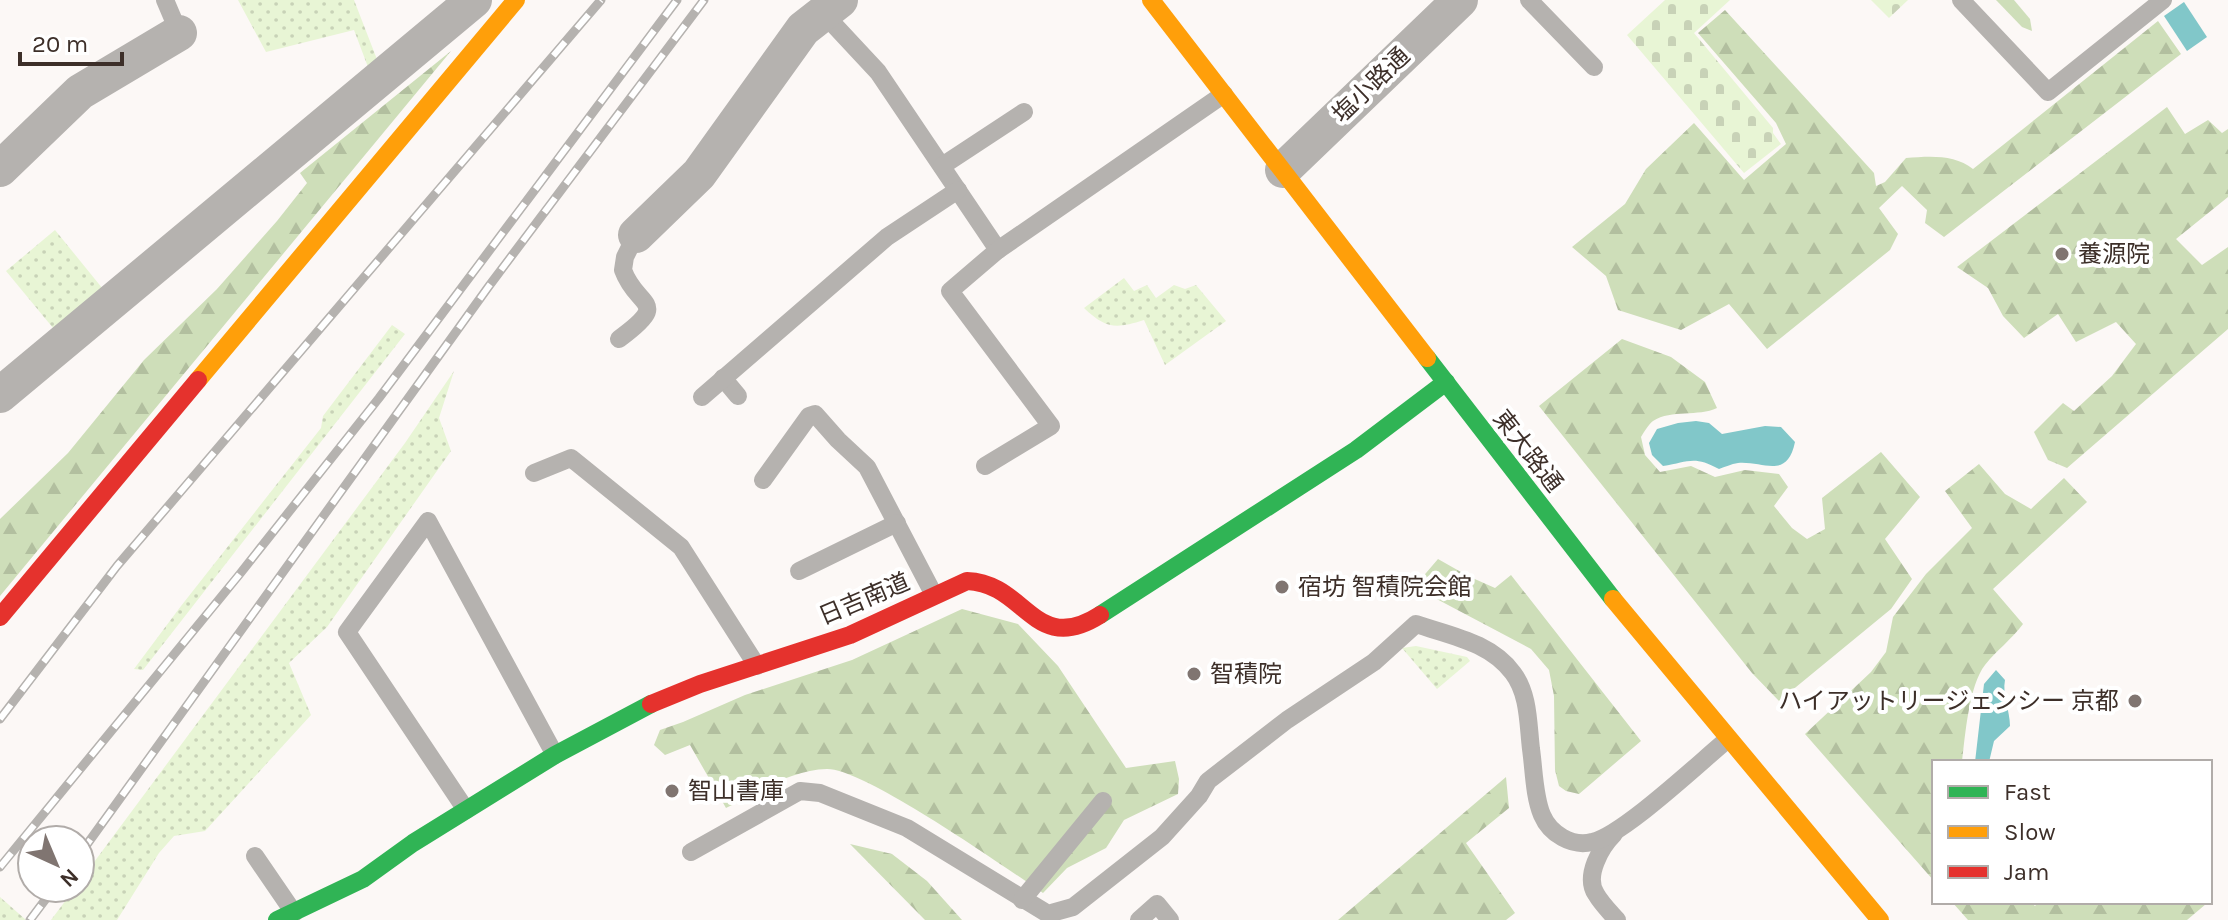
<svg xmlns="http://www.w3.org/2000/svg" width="2228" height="920" font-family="Karla,'Noto Sans JP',sans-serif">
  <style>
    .grass { fill: url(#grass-dots) }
    .forest { fill: url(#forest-firs) }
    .cemetery { fill: url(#cemetery-stones) }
    .water { fill: #81c7c9 }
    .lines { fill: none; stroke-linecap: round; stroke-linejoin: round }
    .lane { stroke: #b5b2af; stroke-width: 18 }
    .street { stroke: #b5b2af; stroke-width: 36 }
    .fast { stroke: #30b455; stroke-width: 18 }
    .slow { stroke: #ff9f0a; stroke-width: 18 }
    .jam { stroke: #e5322d; stroke-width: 18 }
    .rail-casing { stroke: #b5b2af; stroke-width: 9 }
    .rail { stroke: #fff; stroke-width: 6; stroke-dasharray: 18; stroke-linecap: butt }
    .poi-dot { fill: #807571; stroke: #fff; stroke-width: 3 }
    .labels { text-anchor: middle; stroke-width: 8; stroke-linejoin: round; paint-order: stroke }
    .street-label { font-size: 24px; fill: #3d2f29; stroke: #fff }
    .poi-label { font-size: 24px; fill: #3d2f29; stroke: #fff; text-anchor: start }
  </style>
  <defs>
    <pattern id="grass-dots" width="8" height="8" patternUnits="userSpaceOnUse" patternTransform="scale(2)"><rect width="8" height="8" fill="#e8f5d5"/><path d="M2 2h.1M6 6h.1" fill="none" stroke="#c8d2b7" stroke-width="1.8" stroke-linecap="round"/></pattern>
    <pattern id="forest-firs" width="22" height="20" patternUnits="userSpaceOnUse" patternTransform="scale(2)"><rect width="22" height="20" fill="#cedeb9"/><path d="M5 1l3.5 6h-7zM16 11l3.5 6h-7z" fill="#b2bf9f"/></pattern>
    <pattern id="cemetery-stones" width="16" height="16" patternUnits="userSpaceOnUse" patternTransform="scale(2)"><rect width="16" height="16" fill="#e8f5d5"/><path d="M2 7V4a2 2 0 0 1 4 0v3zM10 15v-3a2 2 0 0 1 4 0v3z" fill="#c8d2b7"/></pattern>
  </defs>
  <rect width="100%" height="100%" fill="#fcf8f6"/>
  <g class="grass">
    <polygon points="238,0 354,0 378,62 368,67 354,30 266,52"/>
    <polygon points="55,230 107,294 58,334 6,271"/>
    <path d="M1124,278L1134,291L1147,285L1156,298L1174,285L1185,289L1196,285L1226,321L1165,365L1144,320C1116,329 1106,329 1084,308Z"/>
    <polygon points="392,325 405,334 143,670 134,669 181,606 321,428 323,416"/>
    <polygon points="454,371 439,418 451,451 327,627 289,663 311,715 205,831 174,836 159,853 117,920 51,920 75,888 80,888 80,881 405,443"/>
    <polygon points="1416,646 1467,657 1470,661 1437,689 1402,648"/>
    <polygon points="0,897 26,920 0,920"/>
  </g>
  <g class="forest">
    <polygon points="1996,0 2014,0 2030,19 2032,31 2022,27"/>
    <path d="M1725,10L1874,173L1876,186L1885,182L1906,158C1929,156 1955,154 1973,169L2158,21L2181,54L1944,237L1925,223L1927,210L1902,186L1879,208L1898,234L1890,250L1767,349L1729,304L1681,330L1618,310L1606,276L1572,247L1625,204L1646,169L1694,123L1744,180L1786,144L1776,123L1698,33Z"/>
    <polygon points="451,51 0,596 0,519 68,453 144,360 217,289 277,221 307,183 300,173"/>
    <polygon points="2167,107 2185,134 2208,120 2222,133 2228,129 2228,197 2176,239 2202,265 2228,247 2228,329 2067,468 2048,460 2034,432 2063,403 2074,411 2112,376 2136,344 2116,322 2076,342 2058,314 2024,338 2003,316 1988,288 1957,267"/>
    <path d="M1622,339L1671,357L1705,382L1717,408C1698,417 1672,409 1653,421C1649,424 1644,432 1641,437L1645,455L1660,472L1691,466L1715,477L1745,470L1779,474L1788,487L1774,506L1792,528L1807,539L1825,529L1822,498L1881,452L1920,497L1885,539L1912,579L1891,609L1779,701L1752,673L1539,406Z"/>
    <path d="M1979,464L2005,494L2031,509L2064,478L2087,502L1993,589L2023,624C2012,639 1996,651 1985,665C1969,685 1965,737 1962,762H1934V881L1805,734L1871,672L1886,652L1893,617L1926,574L1972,528L1945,491Z"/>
    <polygon points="1438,559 1468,576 1495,588 1511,575 1641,741 1579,794 1566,791 1559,786 1555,770 1554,696 1549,670 1531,649 1414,587"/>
    <path d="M962,609L1018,624L1058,666L1126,768L1175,761L1179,779L1178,794L1124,820L1106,848L1067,868L1043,893C1006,868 864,768 827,769C790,770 759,792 726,808L690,745L665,755L654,745L660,730L683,722L745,695L852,660Z"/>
    <polygon points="1506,777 1509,808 1466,843 1515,913 1506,920 1338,920"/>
    <polygon points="850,844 892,854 927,881 962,920 925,920"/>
    <polygon points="1952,902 2030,902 2035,906 2039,902 2206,902 2206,904 2187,920 1968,920"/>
  </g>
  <g class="cemetery">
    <polygon points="1665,0 1730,0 1694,33 1773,128 1773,133 1781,144 1744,173 1627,35"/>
    <polygon points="1871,0 1908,0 1889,18"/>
  </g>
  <g class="water">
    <polygon points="2184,2 2207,37 2187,51 2164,16"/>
    <path d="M1696,421L1709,423L1722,434L1765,426L1781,427L1795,442C1787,480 1764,461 1738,463C1731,464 1725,467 1719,469C1694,455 1688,462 1663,466L1652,455L1649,443L1657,429L1678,423Z"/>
    <path d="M1996,670L2005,680C2002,694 2010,711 2010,726L1994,741L1989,762H1975L1984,684Z"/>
  </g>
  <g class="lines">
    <g class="lane">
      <polyline points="165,0 179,33"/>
      <polyline points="1529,0 1594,67"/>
      <polyline points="1961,0 2048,92 2163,0"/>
      <polyline points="823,13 878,72 998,250"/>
      <polyline points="942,166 1024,112"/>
      <path d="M619,339C672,300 637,309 623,270L625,257L636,235"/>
      <polyline points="723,378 738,396"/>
      <polyline points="702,397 887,237 958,190"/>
      <polyline points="985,466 1051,426 950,291 998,250 1224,94"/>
      <polyline points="534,473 571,458 681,547 757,666"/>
      <polyline points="763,480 809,416 815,414 838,440 867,467 934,595"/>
      <polyline points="799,571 897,523"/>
      <polyline points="466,810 347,632 428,521 555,755"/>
      <path d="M1614,834C1601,847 1584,876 1596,894C1601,903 1610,912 1617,920"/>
      <path d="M691,852L800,791L820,793L907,828L1048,914L1073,907L1162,837L1199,796L1208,781L1287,720L1374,662L1416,624C1451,636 1490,642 1513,673C1529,694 1528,724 1531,749C1534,770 1534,796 1542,815C1550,834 1572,847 1592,842C1622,836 1700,762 1728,739"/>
      <polyline points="255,856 294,913"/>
      <polyline points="1022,900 1103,801"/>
      <polyline points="1139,920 1157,904 1170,920"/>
    </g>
    <g class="street">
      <polyline points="0,169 80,92 179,33"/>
      <polyline points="1283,170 1460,0"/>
      <polyline points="636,235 699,174 803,29 840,0"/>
      <polyline points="0,395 474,0"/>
    </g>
    <g class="fast">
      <polyline points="1427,358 1613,599"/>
      <polyline points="1100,615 1356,450 1446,382"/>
      <polyline points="277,920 363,879 413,843 555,755 651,704"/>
    </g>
    <g class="slow">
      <polyline points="1151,0 1427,358"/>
      <polyline points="198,380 516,0"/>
      <polyline points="1613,599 1880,920"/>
    </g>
    <g class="jam">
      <polyline points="0,617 198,380"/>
      <path d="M651,704L700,684L850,635L967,581C1026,583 1034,657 1100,615"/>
    </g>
    <defs>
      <g id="rail">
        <polyline points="0,719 117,566 601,0"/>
        <polyline points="80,854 489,286 704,0"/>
        <polyline points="0,867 239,575 379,398 677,0"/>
        <polyline points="30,920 54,888"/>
      </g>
    </defs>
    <use href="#rail" class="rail-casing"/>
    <use href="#rail" class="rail"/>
  </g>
  <g class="poi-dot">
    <circle cx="2062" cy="254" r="8"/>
    <circle cx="1282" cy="587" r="8"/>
    <circle cx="1194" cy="674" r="8"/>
    <circle cx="2135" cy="701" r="8"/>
    <circle cx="672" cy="791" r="8"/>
  </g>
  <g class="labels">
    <g class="street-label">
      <text transform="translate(1371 85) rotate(-44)" y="8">塩小路通</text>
      <text transform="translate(1528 451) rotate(52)" y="8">東大路通</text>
      <text transform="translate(864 599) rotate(-23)" y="8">日吉南道</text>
    </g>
    <g class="poi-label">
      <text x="2078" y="262">養源院</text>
      <text x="1298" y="595">宿坊 智積院会館</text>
      <text x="1210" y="682">智積院</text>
      <text x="2119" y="709" text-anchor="end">ハイアットリージェンシー 京都</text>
      <text x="688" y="799">智山書庫</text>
    </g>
  </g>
  <rect x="1932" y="760" width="280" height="144" fill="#ffffff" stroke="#b1aca9" stroke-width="2"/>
  <rect x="1948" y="786" width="40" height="12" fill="#30b455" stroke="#b1aca9" stroke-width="2"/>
  <text x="2004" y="800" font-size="24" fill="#3d2f29">Fast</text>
  <rect x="1948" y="826" width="40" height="12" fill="#ff9f0a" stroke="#b1aca9" stroke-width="2"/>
  <text x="2004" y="840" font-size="24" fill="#3d2f29">Slow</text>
  <rect x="1948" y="866" width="40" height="12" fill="#e5322d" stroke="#b1aca9" stroke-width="2"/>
  <text x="2004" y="880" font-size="24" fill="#3d2f29">Jam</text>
  <g transform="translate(56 864) rotate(136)"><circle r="38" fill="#ffffff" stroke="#b1aca9" stroke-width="2"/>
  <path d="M0-6L14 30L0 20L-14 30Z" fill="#807571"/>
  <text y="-12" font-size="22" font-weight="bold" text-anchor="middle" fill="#3d2f29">N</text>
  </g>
  <path d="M20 52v12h102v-12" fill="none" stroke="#3d2f29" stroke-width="4"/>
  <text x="32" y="52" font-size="24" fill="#3d2f29" stroke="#ffffff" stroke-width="6" paint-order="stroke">20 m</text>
</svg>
